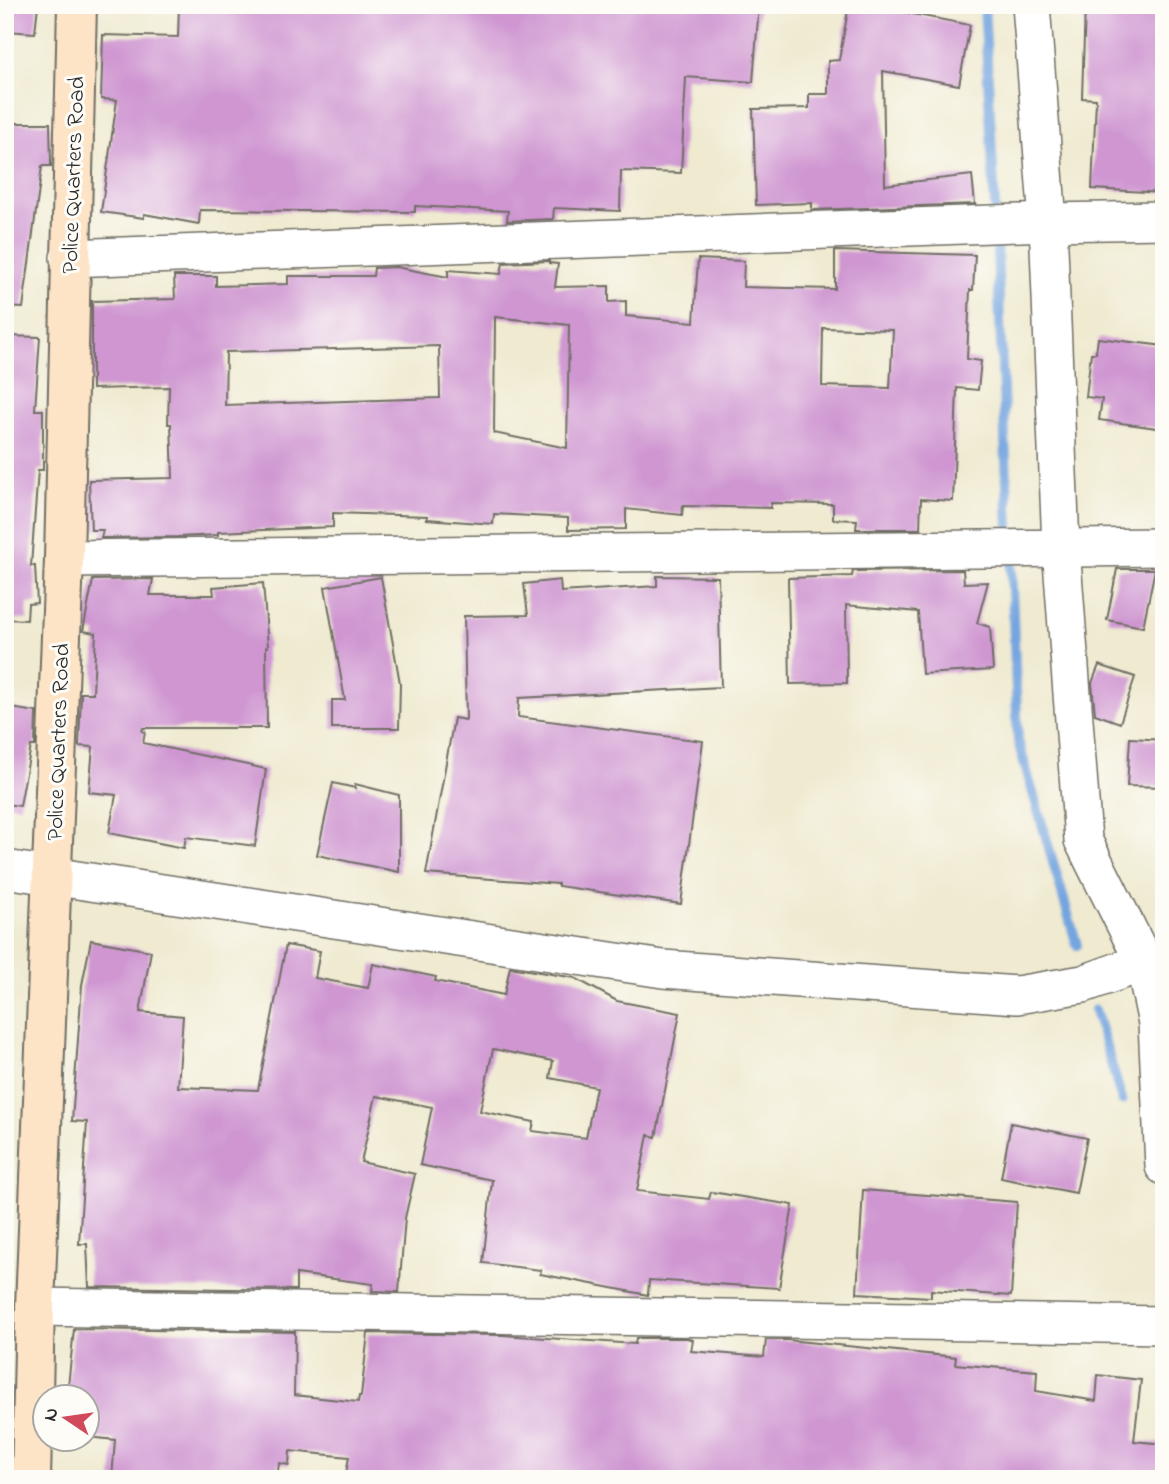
<svg xmlns="http://www.w3.org/2000/svg" width="1169" height="1484" font-family="'Indie Flower',sans-serif">
  <style>
    .lines { fill: none; stroke-linecap: round; stroke-linejoin: round }
    .stream { stroke: #74a5df; stroke-width: 10 }
    .building { fill: #cf96d1; fill-rule: evenodd }
    .street-casing { stroke: #706e65; stroke-width: 40 }
    .secondary-casing { stroke: #706e65; stroke-width: 42 }
    .street { stroke: #fff; stroke-width: 37 }
    .secondary { stroke: #fee4c6; stroke-width: 38 }
    .labels { text-anchor: middle; stroke-width: 6; stroke-linejoin: round; paint-order: stroke }
    .street-label { font-size: 23px; fill: #2b2b2b; stroke: #fdfcf7 }
  </style>
  <rect width="100%" height="100%" fill="#fdfcf7"/>
  <filter id="ink" filterUnits="userSpaceOnUse"><feTurbulence type="fractalNoise" baseFrequency=".0143" numOctaves="2"/><feDisplacementMap in="SourceGraphic" scale="14" xChannelSelector="R" yChannelSelector="G"/><feConvolveMatrix kernelMatrix="1 2 1 2 8 2 1 2 1" color-interpolation-filters="sRGB"/></filter>
  <filter id="wash" filterUnits="userSpaceOnUse"><feTurbulence type="fractalNoise" baseFrequency=".00686" numOctaves="4" result="noise"/><feDisplacementMap in="SourceGraphic" scale="28" xChannelSelector="R" yChannelSelector="G"/><feGaussianBlur stdDeviation="1.57" result="paint"/><feColorMatrix in="noise" values="0 0 0 0 0 0 0 0 0 0 0 0 0 0 0 0 0 1.4 0 .05"/><feComposite in="paint" operator="in"/></filter>
  <g filter="url(#wash)">
    <rect width="100%" height="100%" fill="#efead0"/>
    <g class="lines">
      <g class="stream">
        <polyline points="984,5 995,207"/>
        <polyline points="997,251 1009,529"/>
        <polyline points="1011,565 1018,741 1077,945"/>
        <polyline points="1095,1010 1122,1100"/>
      </g>
    </g>
    <g id="blocks">
      <g class="building">
        <polygon points="5,5 38,5 35,33 5,31"/>
        <polygon points="179,5 759,5 753,82 686,77 681,173 621,171 620,211 554,208 553,219 507,221 508,211 415,206 415,212 200,210 199,224 144,214 144,218 101,212 117,100 101,99 103,35 178,37"/>
        <polygon points="849,5 886,5 886,9 970,25 959,85 883,71 885,185 972,175 975,204 812,210 812,203 756,205 753,109 809,108 809,94 828,94 828,61 839,60"/>
        <polygon points="1085,5 1164,5 1164,193 1092,189 1096,99 1082,98"/>
        <polygon points="5,123 50,123 51,166 42,166 23,308 5,307"/>
        <path d="M835,251L975,255L973,290H970L967,359L981,361L978,390L957,388L953,501L921,499L920,529H856L857,520L833,519V504L771,503V508L683,506L682,515L626,509V529L568,530V518L494,514L493,524L427,519L428,516L333,513V527L218,532V535L177,537L101,538L103,530H91L89,480L173,478L171,424H168L169,387L92,389V301L175,299L174,276H216V286L288,284V276H373L374,268L396,267L448,277V270L501,274L503,263L549,261V263L558,264L555,287L609,286V302L626,301V316L694,322L698,259L744,261L743,287L835,289ZM495,317L569,325L567,448L494,433ZM823,328L893,330L890,388L822,386ZM439,346L440,398L225,405L226,352Z"/>
        <polygon points="5,336 40,337 35,410 43,410 43,470 38,470 31,566 35,566 37,603 28,604 27,620 5,619"/>
        <polygon points="1098,338 1164,346 1164,429 1099,420 1102,399 1086,397 1091,353 1096,353"/>
        <polygon points="1117,569 1155,569 1143,627 1107,620"/>
        <polygon points="963,570 964,583 988,582 977,623 990,627 993,670 922,674 918,612 846,605 847,683 790,684 788,578 852,576 853,571"/>
        <polygon points="657,576 718,577 721,687 519,698 518,717 703,741 681,904 558,886 558,884 426,874 454,718 466,720 464,616 528,615 524,584 560,580 561,592 657,586"/>
        <polygon points="381,577 400,683 399,728 332,728 332,700 345,700 325,587"/>
        <polygon points="153,579 150,595 214,595 213,587 263,583 268,647 266,647 267,728 143,728 142,731 145,732 143,743 266,769 255,846 186,837 184,848 109,833 116,795 89,792 93,747 79,746 81,693 93,693 96,633 83,631 93,580"/>
        <polygon points="1099,665 1135,677 1120,723 1095,714 1092,683"/>
        <polygon points="5,707 36,712 35,746 31,746 20,806 5,804"/>
        <polygon points="1130,738 1164,740 1164,787 1127,786"/>
        <polygon points="333,783 355,788 355,784 399,795 399,872 317,855"/>
        <path d="M91,940L151,951L140,1012L183,1016L178,1087L258,1090L286,945L320,951L315,978L368,988L373,964L436,977L435,981L504,995L510,967L575,978L617,1001L680,1013L656,1137L648,1135L637,1191L709,1199L711,1192L793,1205L779,1288L649,1280L648,1295L540,1274L541,1270L483,1263L492,1180L420,1165L432,1107L376,1096L361,1162L415,1174L405,1218L399,1292L372,1291L373,1284L296,1274V1290L89,1287L87,1244H79L87,1122L72,1121L82,985ZM493,1049L553,1061L550,1078L596,1087L586,1138L532,1131L534,1122L480,1111Z"/>
        <polygon points="1011,1123 1087,1138 1076,1193 1001,1178"/>
        <polygon points="863,1190 1017,1202 1011,1296 931,1290 931,1297 857,1293"/>
        <polygon points="74,1329 295,1332 294,1395 358,1402 359,1396 361,1396 368,1333 502,1335 635,1344 636,1338 687,1338 693,1340 691,1351 764,1357 766,1340 787,1340 956,1357 955,1364 1037,1371 1036,1391 1096,1401 1098,1375 1141,1380 1134,1441 1164,1444 1162,1479 931,1479 876,1474 875,1479 345,1479 349,1457 290,1451 289,1465 279,1463 277,1479 112,1479 115,1440 88,1437 88,1396 67,1396"/>
      </g>
    </g>
  </g>
  <g filter="url(#ink)">
    <use href="#blocks" fill-opacity="0" stroke="#706e65" stroke-width="2"/>
    <g class="lines">
      <defs>
        <g id="street">
          <polyline points="1031,5 1048,222 1164,220"/>
          <polyline points="69,258 1048,222 1061,547 1083,840 1144,962 1157,1023 1164,1166"/>
          <polyline points="64,559 1164,547"/>
          <polyline points="5,869 663,969 1017,995 1083,984 1144,962 1164,959"/>
          <polyline points="35,1307 1164,1325"/>
        </g>
        <polyline id="secondary" points="31,1479 35,1307 64,559 77,5"/>
      </defs>
      <use href="#street" class="street-casing"/>
      <use href="#secondary" class="secondary-casing"/>
      <use href="#street" class="street"/>
      <use href="#secondary" class="secondary"/>
    </g>
  </g>
  <g class="labels">
    <g class="street-label">
      <text transform="translate(72 175) rotate(-88)" y="8">Police Quarters Road</text>
      <text transform="translate(57 742) rotate(-88)" y="8">Police Quarters Road</text>
    </g>
  </g>
  <rect width="1169" height="1484" fill="none" stroke="#fdfcf7" stroke-width="28"/>
  <g transform="translate(66 1418) rotate(283)"><circle r="33" fill="#fdfcf7" stroke="#a9a8a5" stroke-width="2"/>
  <path d="M0-5L12 26L0 18L-12 26Z" fill="#d1495b"/>
  <text y="-10" font-size="19" font-weight="bold" text-anchor="middle" fill="#2b2b2b">N</text>
  </g>
</svg>
